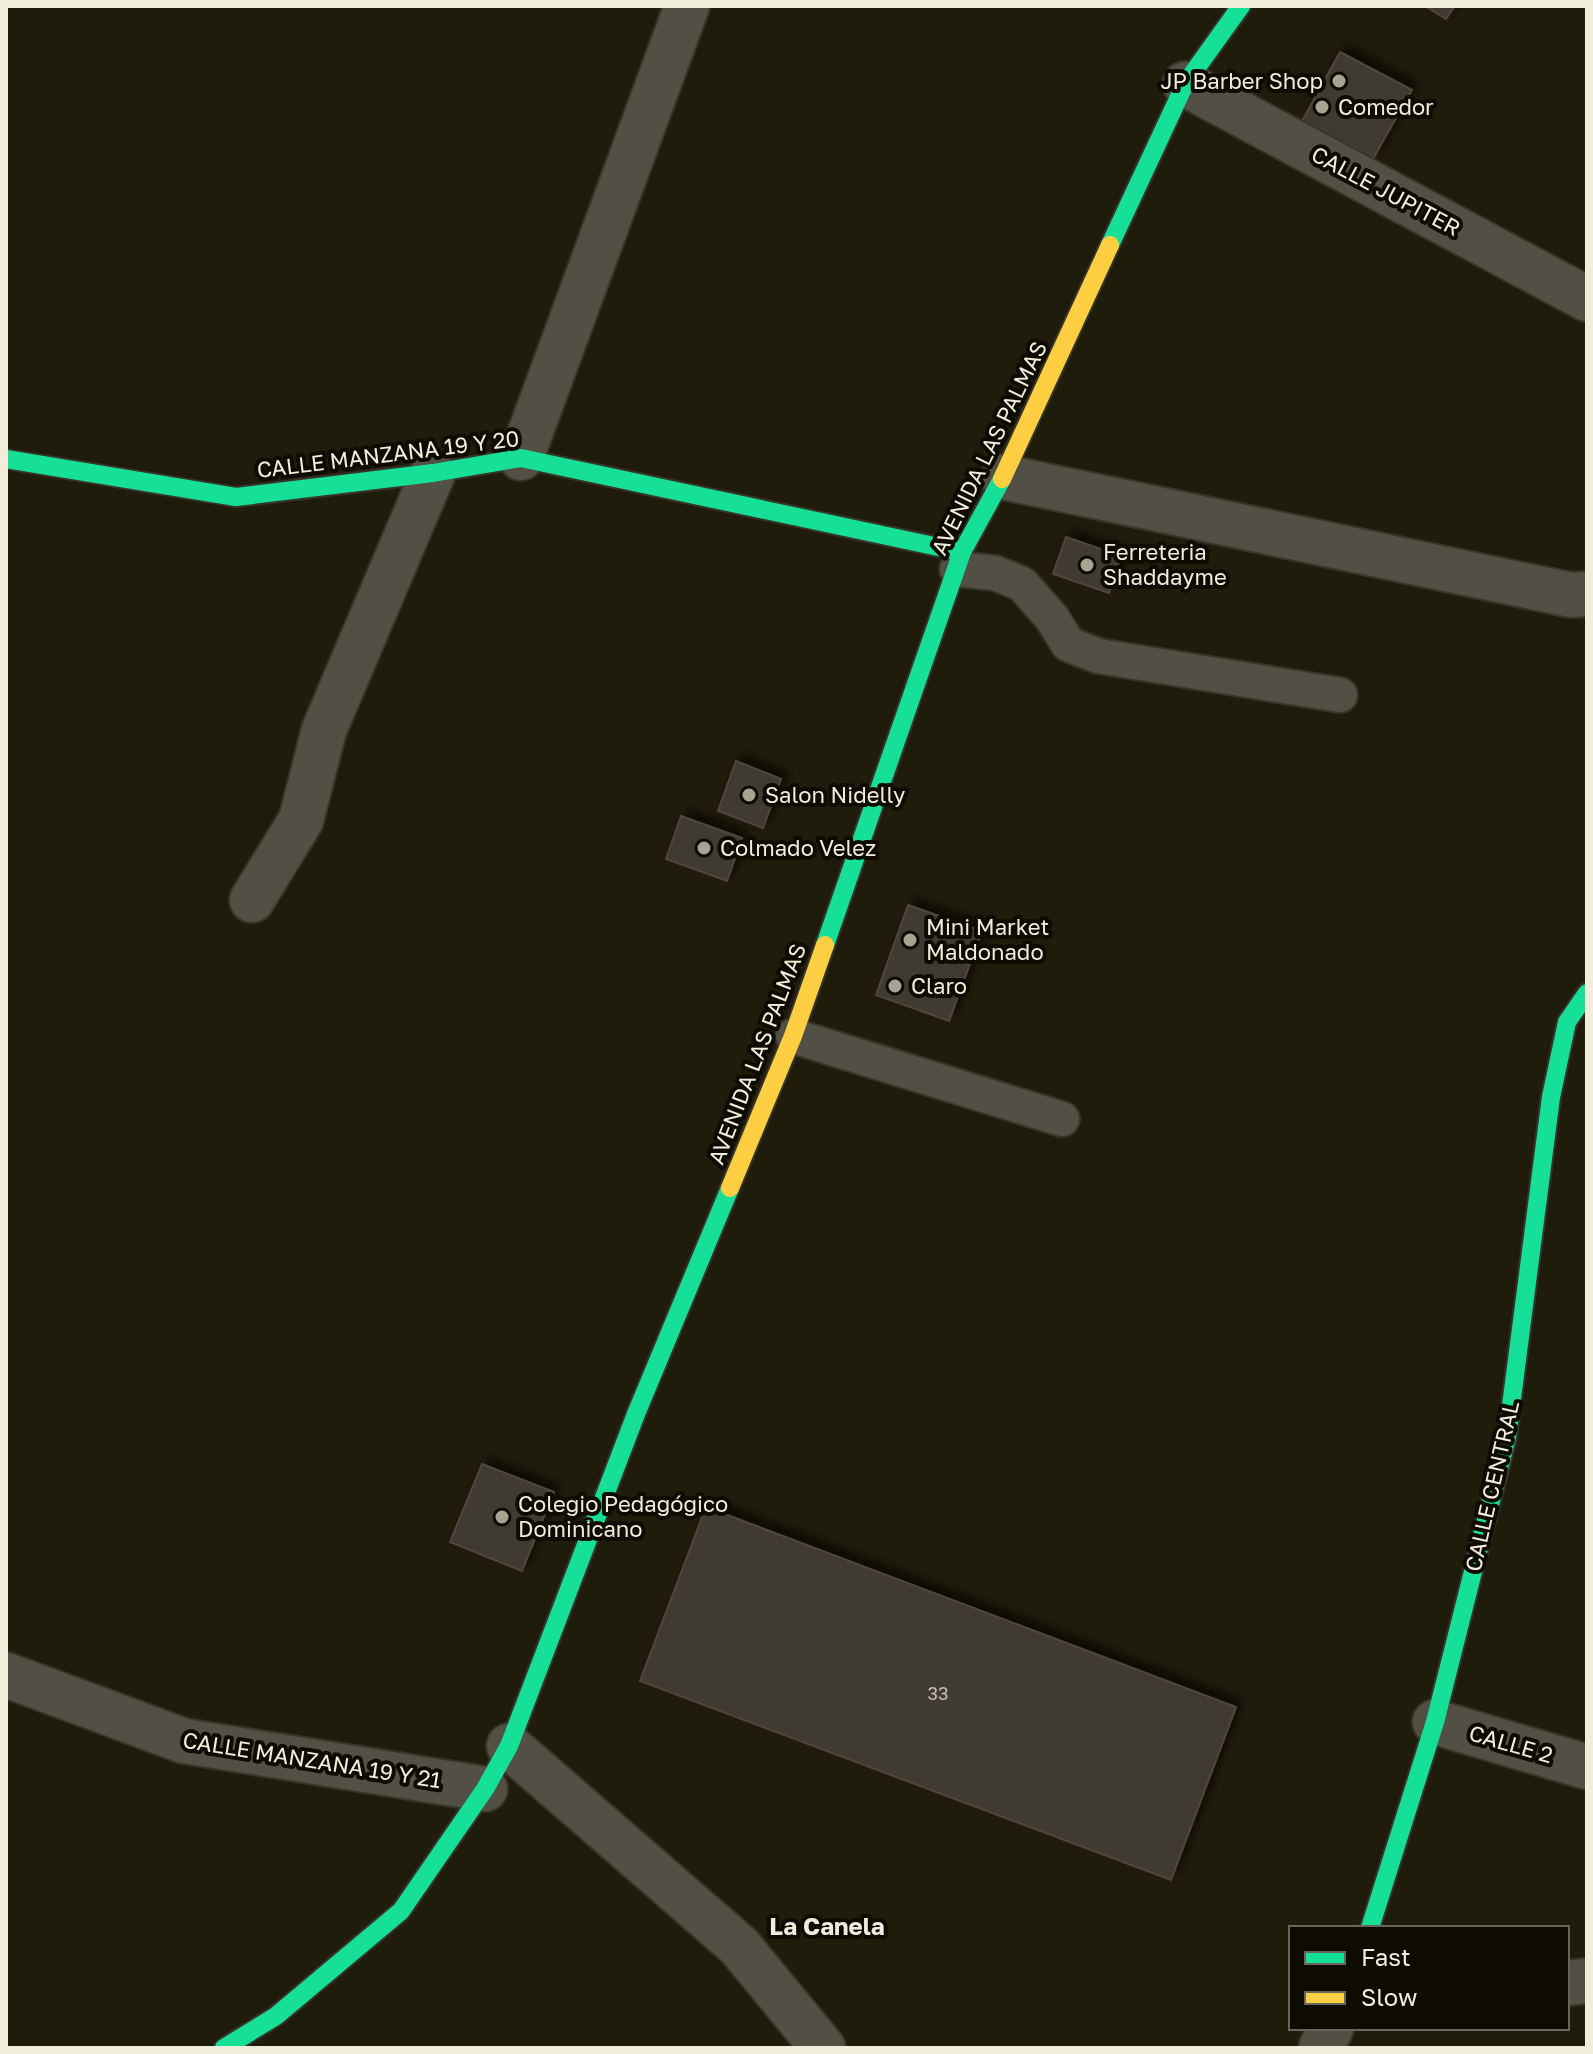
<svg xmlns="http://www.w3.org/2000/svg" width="1593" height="2054" font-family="'Golos Text',sans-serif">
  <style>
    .building { fill: #413b31; stroke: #4e463c; stroke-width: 2; filter: url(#shadow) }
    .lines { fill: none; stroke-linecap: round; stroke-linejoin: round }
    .lane-casing { stroke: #37352a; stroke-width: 38 }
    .street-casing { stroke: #37352a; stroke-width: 48 }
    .fast-casing { stroke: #37352a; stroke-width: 22 }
    .slow-casing { stroke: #37352a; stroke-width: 22 }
    .lane { stroke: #525044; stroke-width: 34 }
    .street { stroke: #525044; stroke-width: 44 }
    .fast { stroke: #16e098; stroke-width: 18 }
    .slow { stroke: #ffcf43; stroke-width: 18 }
    .poi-dot { fill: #a7a493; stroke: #0e0c02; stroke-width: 3 }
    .labels { text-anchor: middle; stroke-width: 8; stroke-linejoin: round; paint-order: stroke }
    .number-label { font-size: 18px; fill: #c4c0b0 }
    .poi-label { font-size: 22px; fill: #f0eddb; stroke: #0e0c02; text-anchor: start }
    .street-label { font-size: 22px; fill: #f0eddb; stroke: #0e0c02 }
    .neighbourhood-label { font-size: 24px; font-weight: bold; fill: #f0eddb; stroke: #0e0c02 }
  </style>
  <defs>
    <filter id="shadow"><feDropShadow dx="7" dy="-7" stdDeviation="4" flood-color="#0009"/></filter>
  </defs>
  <rect width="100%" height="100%" fill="#201c0c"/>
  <g class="building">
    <polygon points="1425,6 1455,6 1446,19"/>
    <polygon points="1340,52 1412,90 1373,159 1302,121"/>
    <polygon points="1066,537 1121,556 1109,593 1053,574"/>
    <polygon points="736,761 781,779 763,828 718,811"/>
    <polygon points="681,816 742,838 727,881 666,859"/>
    <polygon points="908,905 982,931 949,1021 876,995"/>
    <polygon points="482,1464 554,1492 522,1571 450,1542"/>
    <polygon points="706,1507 1236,1707 1171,1880 640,1681"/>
  </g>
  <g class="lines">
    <defs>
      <g id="lane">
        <polyline points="957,569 995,573 1022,584 1052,618 1068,644 1098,656 1340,695"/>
        <polyline points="793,1036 1062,1119"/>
      </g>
      <g id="street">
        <polyline points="1185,84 1587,299"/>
        <polyline points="521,458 687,6"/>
        <polyline points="1003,477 1571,595 1587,594"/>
        <polyline points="252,900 301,820 324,730 433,473"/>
        <polyline points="6,1675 184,1741 485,1789"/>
        <polyline points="1435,1722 1587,1767"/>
        <polyline points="509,1746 739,1946 823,2048"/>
        <polyline points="1567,1983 1587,1981"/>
        <polyline points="1321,2048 1331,2028"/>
      </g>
      <g id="fast">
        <polyline points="1110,245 1185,84 1241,6"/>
        <polyline points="6,459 236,497 433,473 521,458 962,552"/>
        <polyline points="825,945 962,552 1002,479"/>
        <polyline points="1370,1928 1435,1722 1507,1437 1551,1097 1567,1022 1587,993"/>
        <polyline points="224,2048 276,2016 401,1911 485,1789 509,1746 636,1414 730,1188"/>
      </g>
      <g id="slow">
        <polyline points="1002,479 1110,245"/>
        <polyline points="730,1188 793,1036 825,945"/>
      </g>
    </defs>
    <use href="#lane" class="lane-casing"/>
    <use href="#street" class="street-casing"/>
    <use href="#fast" class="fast-casing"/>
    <use href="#slow" class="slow-casing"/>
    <use href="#lane" class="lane"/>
    <use href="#street" class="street"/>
    <use href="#fast" class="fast"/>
    <use href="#slow" class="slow"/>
  </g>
  <g class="poi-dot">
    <circle cx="1339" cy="81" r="8"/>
    <circle cx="1322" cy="107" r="8"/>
    <circle cx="1087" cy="565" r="8"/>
    <circle cx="749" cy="795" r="8"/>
    <circle cx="704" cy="848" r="8"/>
    <circle cx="910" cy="940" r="8"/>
    <circle cx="895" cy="986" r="8"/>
    <circle cx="502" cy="1517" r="8"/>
  </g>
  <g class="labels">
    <g class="number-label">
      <text x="938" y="1700">33</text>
    </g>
    <g class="poi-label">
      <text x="1323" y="89" text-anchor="end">JP Barber Shop</text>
      <text x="1338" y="115">Comedor</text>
      <text x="1103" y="560">Ferreteria<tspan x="1103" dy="25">Shaddayme</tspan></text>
      <text x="765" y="803">Salon Nidelly</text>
      <text x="720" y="856">Colmado Velez</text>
      <text x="926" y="935">Mini Market<tspan x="926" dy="25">Maldonado</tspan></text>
      <text x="911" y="994">Claro</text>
      <text x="518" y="1512">Colegio Pedagógico<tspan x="518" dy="25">Dominicano</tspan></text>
    </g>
    <g class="street-label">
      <text transform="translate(1386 191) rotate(28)" y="8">CALLE JUPITER</text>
      <text transform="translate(989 448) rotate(-64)" y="8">AVENIDA LAS PALMAS</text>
      <text transform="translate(388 454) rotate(-7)" y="8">CALLE MANZANA 19 Y 20</text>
      <text transform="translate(757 1054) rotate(-69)" y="8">AVENIDA LAS PALMAS</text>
      <text transform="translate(1492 1486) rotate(-77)" y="8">CALLE CENTRAL</text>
      <text transform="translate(1511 1744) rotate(16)" y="8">CALLE 2</text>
      <text transform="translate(312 1760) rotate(9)" y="8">CALLE MANZANA 19 Y 21</text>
    </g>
    <g class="neighbourhood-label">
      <text x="827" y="1935">La Canela</text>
    </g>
  </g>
  <rect width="1593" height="2054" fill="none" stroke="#f0eddb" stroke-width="16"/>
  <rect x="1289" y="1926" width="280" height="104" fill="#0e0c02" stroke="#686659" stroke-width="2"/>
  <rect x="1305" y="1952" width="40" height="12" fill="#16e098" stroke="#686659" stroke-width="2"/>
  <text x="1361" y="1966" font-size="24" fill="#f0eddb">Fast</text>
  <rect x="1305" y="1992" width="40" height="12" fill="#ffcf43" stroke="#686659" stroke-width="2"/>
  <text x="1361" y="2006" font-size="24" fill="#f0eddb">Slow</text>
</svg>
